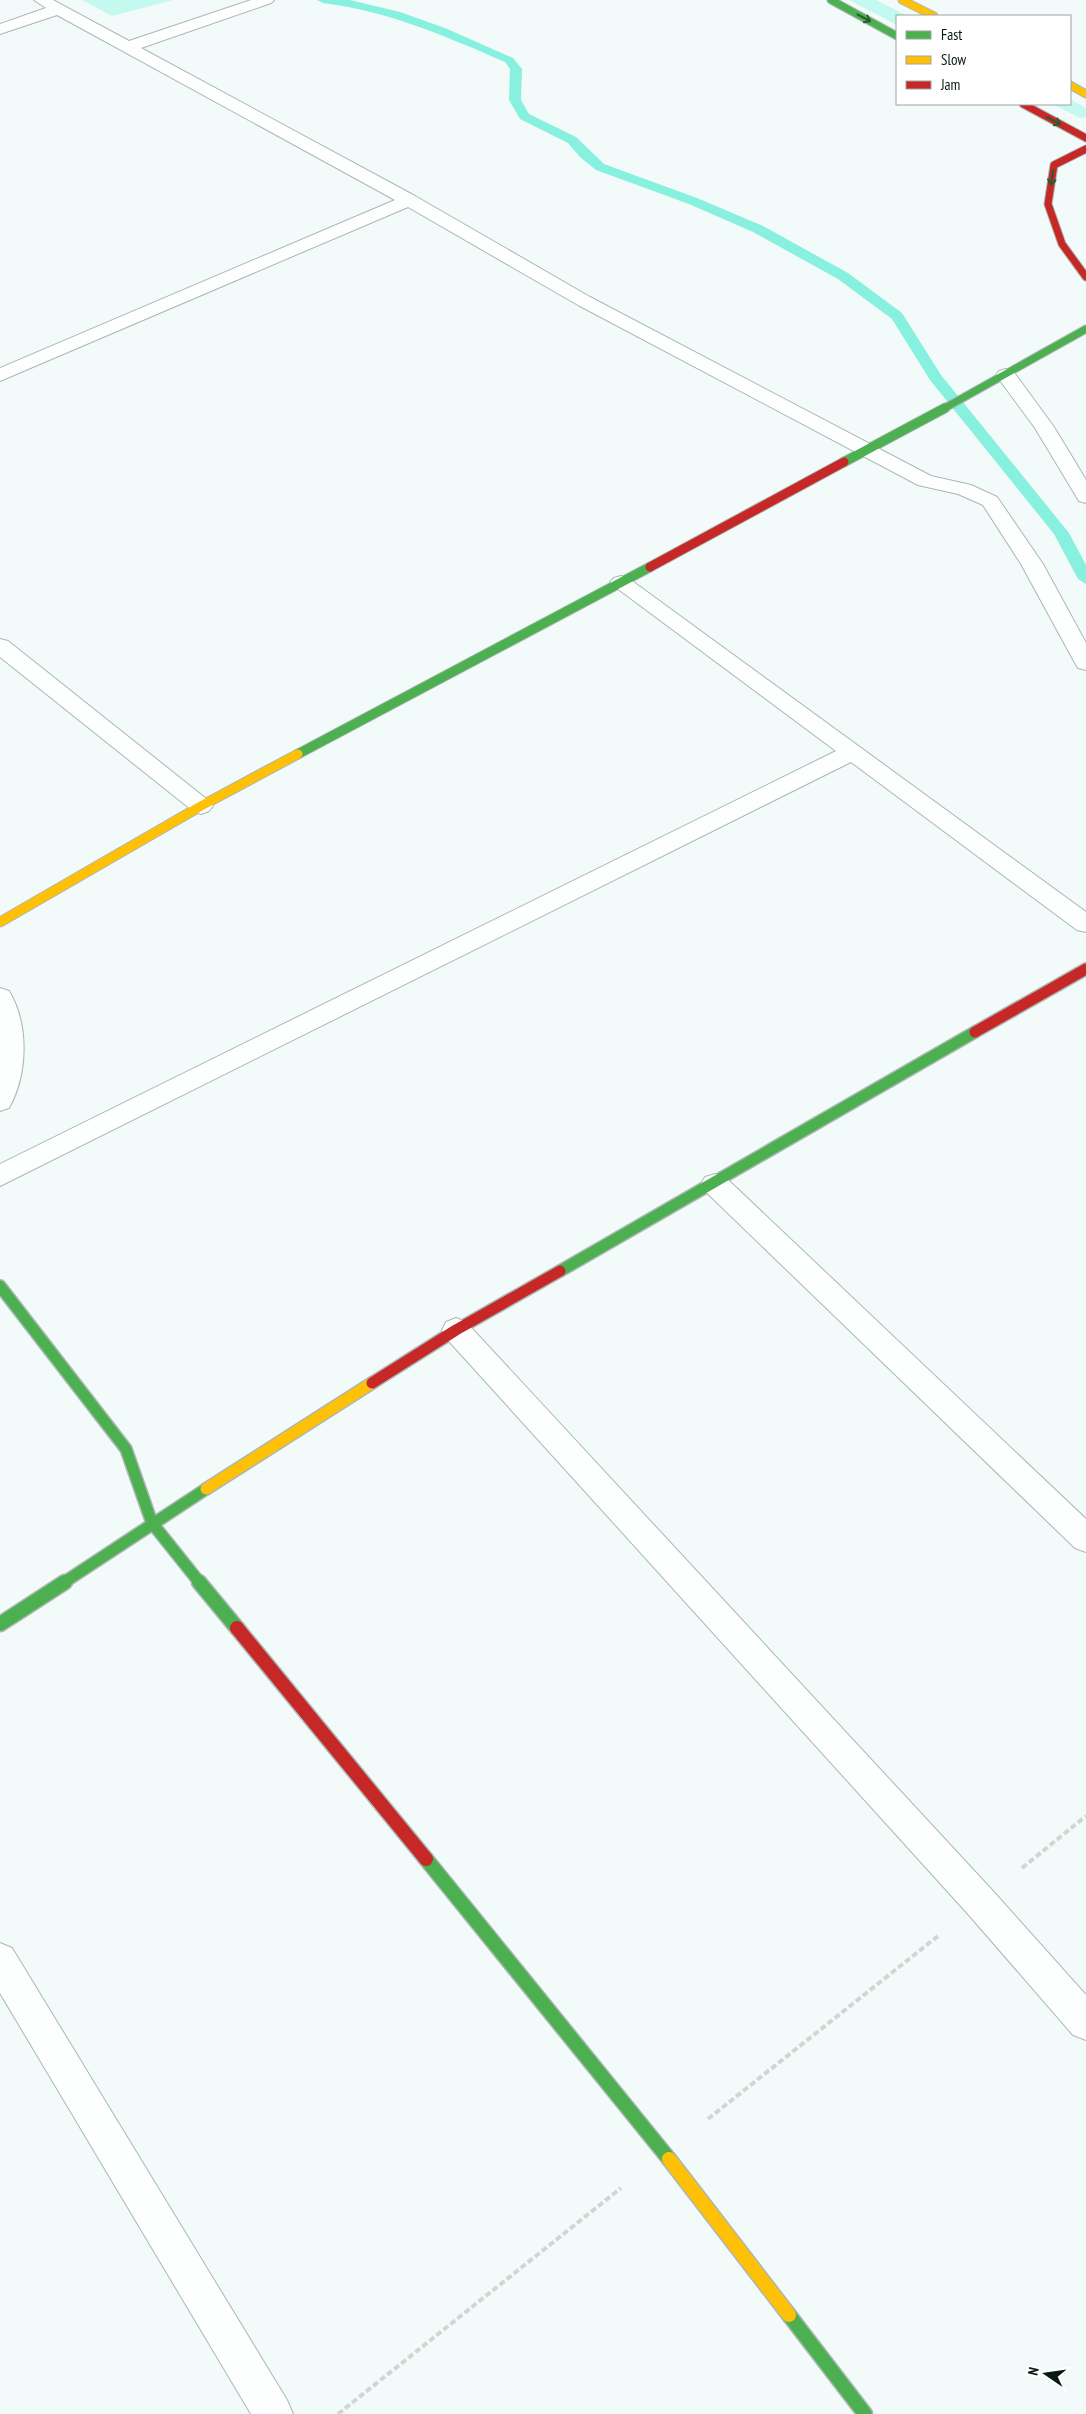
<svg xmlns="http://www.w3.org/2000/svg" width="1086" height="2414" font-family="'PT Sans Narrow',sans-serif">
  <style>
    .green { fill: #c3f9ef }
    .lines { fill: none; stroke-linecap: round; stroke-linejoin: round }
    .stream { fill: #87f0de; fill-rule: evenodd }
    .street-casing { stroke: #acb7b5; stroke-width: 2 }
    .fast-far3-casing { stroke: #acb7b5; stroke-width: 9 }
    .fast-far2-casing { stroke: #acb7b5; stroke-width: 11 }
    .fast-far1-casing { stroke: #acb7b5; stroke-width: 14 }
    .fast-casing { stroke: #acb7b5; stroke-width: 17 }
    .slow-far3-casing { stroke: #acb7b5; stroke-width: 9 }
    .slow-far2-casing { stroke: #acb7b5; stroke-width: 11 }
    .slow-far1-casing { stroke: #acb7b5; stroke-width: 14 }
    .slow-casing { stroke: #acb7b5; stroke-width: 17 }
    .jam-far3-casing { stroke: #acb7b5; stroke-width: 9 }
    .jam-far2-casing { stroke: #acb7b5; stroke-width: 11 }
    .jam-far1-casing { stroke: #acb7b5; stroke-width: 14 }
    .jam-casing { stroke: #acb7b5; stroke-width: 17 }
    .path { stroke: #d1d5d4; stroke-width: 4; stroke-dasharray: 6 3; stroke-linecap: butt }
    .street { fill: #fdfefe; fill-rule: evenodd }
    .fast-far3 { stroke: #4caf50; stroke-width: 7 }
    .fast-far2 { stroke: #4caf50; stroke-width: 9 }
    .fast-far1 { stroke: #4caf50; stroke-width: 11 }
    .fast { stroke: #4caf50; stroke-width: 14 }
    .slow-far3 { stroke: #ffc107; stroke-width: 7 }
    .slow-far2 { stroke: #ffc107; stroke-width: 9 }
    .slow-far1 { stroke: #ffc107; stroke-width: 11 }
    .slow { stroke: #ffc107; stroke-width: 14 }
    .jam-far3 { stroke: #c62828; stroke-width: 7 }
    .jam-far2 { stroke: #c62828; stroke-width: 9 }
    .jam-far1 { stroke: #c62828; stroke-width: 11 }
    .jam { stroke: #c62828; stroke-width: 14 }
    .oneway { stroke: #275c30 }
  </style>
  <rect width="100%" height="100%" fill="#f2fbf9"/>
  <g class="green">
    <polygon points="82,0 173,0 112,16"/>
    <polygon points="849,0 876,0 908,16 897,16 897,25"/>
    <polygon points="1070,99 1086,108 1086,117 1080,118 1052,104 1070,104"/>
  </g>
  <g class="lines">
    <path class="stream" d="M317,0H350L400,12L445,28L513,58L522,69L521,100L529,114L576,137L604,164L697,198L763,226L848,273L902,313L941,375L1069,533L1086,565V584L1078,579L1054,534L930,380L892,319L838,279L753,232L689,204L596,170L580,157L568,143L520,119L509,100L510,69L505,62C445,36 388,11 323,3Z"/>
    <defs>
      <g id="street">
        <polygon points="34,0 53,0 129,41 251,0 274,0 271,3 141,48 415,196 590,297 931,476 971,485 997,497 1043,564 1086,643 1086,670 1078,668 1075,663 1021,564 983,505 958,494 918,485 578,305 408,207 0,381 0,368 395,200 57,15 0,34 0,24 46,8"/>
        <polygon points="1006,369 1013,371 1054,427 1086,480 1086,503 1079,501 1035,428 996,375 999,371"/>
        <polygon points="621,576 628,578 1086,912 1086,932 1077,930 851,762 0,1186 0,1164 836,751 614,586 610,582 614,578"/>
        <polygon points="0,639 8,641 209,801 213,806 209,811 201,814 193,811 0,657"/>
        <path d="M0,988L9,991C29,1024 28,1074 9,1108L0,1111Z"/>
        <polygon points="715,1174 725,1177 1086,1519 1086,1552 1075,1548 705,1191 701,1184 705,1177"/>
        <polygon points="456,1318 466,1322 992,1890 1086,1995 1086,2040 1073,2035 968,1914 446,1338 442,1330 446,1322"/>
        <polygon points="0,1943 12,1948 287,2400 293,2414 251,2414 0,1993"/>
      </g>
      <g id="fast-far3">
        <polyline points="831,0 897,36"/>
        <polyline points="943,409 1086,329"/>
      </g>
      <g id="fast-far2">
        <polyline points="844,462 945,408"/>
        <polyline points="298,754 650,567"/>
      </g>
      <g id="fast-far1">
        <polyline points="560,1271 975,1032"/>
        <polyline points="0,1286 126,1449 152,1523 200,1583"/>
        <polyline points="63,1583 206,1489"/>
      </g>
      <g id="fast">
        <polyline points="199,1582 237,1628"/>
        <polyline points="0,1624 65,1582"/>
        <polyline points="426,1859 669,2159"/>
        <polyline points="789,2315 865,2414"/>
      </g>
      <g id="slow-far3">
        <polyline points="902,0 934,16"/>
        <polyline points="1070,85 1086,94"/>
      </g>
      <polyline id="slow-far2" points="0,922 201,806 298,754"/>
      <polyline id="slow-far1" points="206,1489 372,1383"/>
      <polyline id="slow" points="669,2159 789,2315"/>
      <g id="jam-far3">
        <polyline points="1023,104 1086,138"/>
        <polyline points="1086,149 1054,165 1048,204 1062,244 1086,277"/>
      </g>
      <polyline id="jam-far2" points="650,567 844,462"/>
      <g id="jam-far1">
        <polyline points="975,1032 1086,969"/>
        <polyline points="372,1383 456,1330 560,1271"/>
      </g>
      <polyline id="jam" points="237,1628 426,1859"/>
    </defs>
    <use href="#street" class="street-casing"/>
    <use href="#fast-far3" class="fast-far3-casing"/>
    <use href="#fast-far2" class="fast-far2-casing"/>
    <use href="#fast-far1" class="fast-far1-casing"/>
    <use href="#fast" class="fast-casing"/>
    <use href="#slow-far3" class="slow-far3-casing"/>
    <use href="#slow-far2" class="slow-far2-casing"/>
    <use href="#slow-far1" class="slow-far1-casing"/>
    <use href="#slow" class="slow-casing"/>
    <use href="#jam-far3" class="jam-far3-casing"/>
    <use href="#jam-far2" class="jam-far2-casing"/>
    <use href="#jam-far1" class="jam-far1-casing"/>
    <use href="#jam" class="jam-casing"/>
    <g class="path">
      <polyline points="1022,1868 1086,1816"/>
      <polyline points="708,2119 938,1936"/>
      <polyline points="338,2414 621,2188"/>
    </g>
    <use href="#street" class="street"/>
    <use href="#fast-far3" class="fast-far3"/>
    <use href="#fast-far2" class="fast-far2"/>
    <use href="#fast-far1" class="fast-far1"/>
    <use href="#fast" class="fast"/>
    <use href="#slow-far3" class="slow-far3"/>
    <use href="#slow-far2" class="slow-far2"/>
    <use href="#slow-far1" class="slow-far1"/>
    <use href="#slow" class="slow"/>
    <use href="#jam-far3" class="jam-far3"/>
    <use href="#jam-far2" class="jam-far2"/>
    <use href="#jam-far1" class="jam-far1"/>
    <use href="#jam" class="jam"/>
  </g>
  <defs><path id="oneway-shaft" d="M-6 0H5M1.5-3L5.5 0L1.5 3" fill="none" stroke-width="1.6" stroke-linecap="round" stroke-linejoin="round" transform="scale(1.25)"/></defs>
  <g class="oneway">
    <use href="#oneway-shaft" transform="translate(864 18) rotate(28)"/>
    <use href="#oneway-shaft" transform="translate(1054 121) rotate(28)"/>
    <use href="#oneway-shaft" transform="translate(1052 178) rotate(98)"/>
  </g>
  <rect x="896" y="15" width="175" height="90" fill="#ffffff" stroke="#9ca3a1"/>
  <rect x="906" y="31" width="25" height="8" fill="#4caf50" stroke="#9ca3a1"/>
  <text x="941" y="40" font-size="15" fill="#081815">Fast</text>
  <rect x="906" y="56" width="25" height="8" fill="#ffc107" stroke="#9ca3a1"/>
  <text x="941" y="65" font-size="15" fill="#081815">Slow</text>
  <rect x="906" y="81" width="25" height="8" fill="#c62828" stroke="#9ca3a1"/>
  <text x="941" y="90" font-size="15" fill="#081815">Jam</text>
  <g transform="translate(1046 2374) rotate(283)" stroke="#ffffff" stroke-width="4" paint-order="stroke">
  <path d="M0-4L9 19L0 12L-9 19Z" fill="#081815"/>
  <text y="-8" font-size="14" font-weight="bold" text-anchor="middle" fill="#081815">N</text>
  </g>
</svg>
